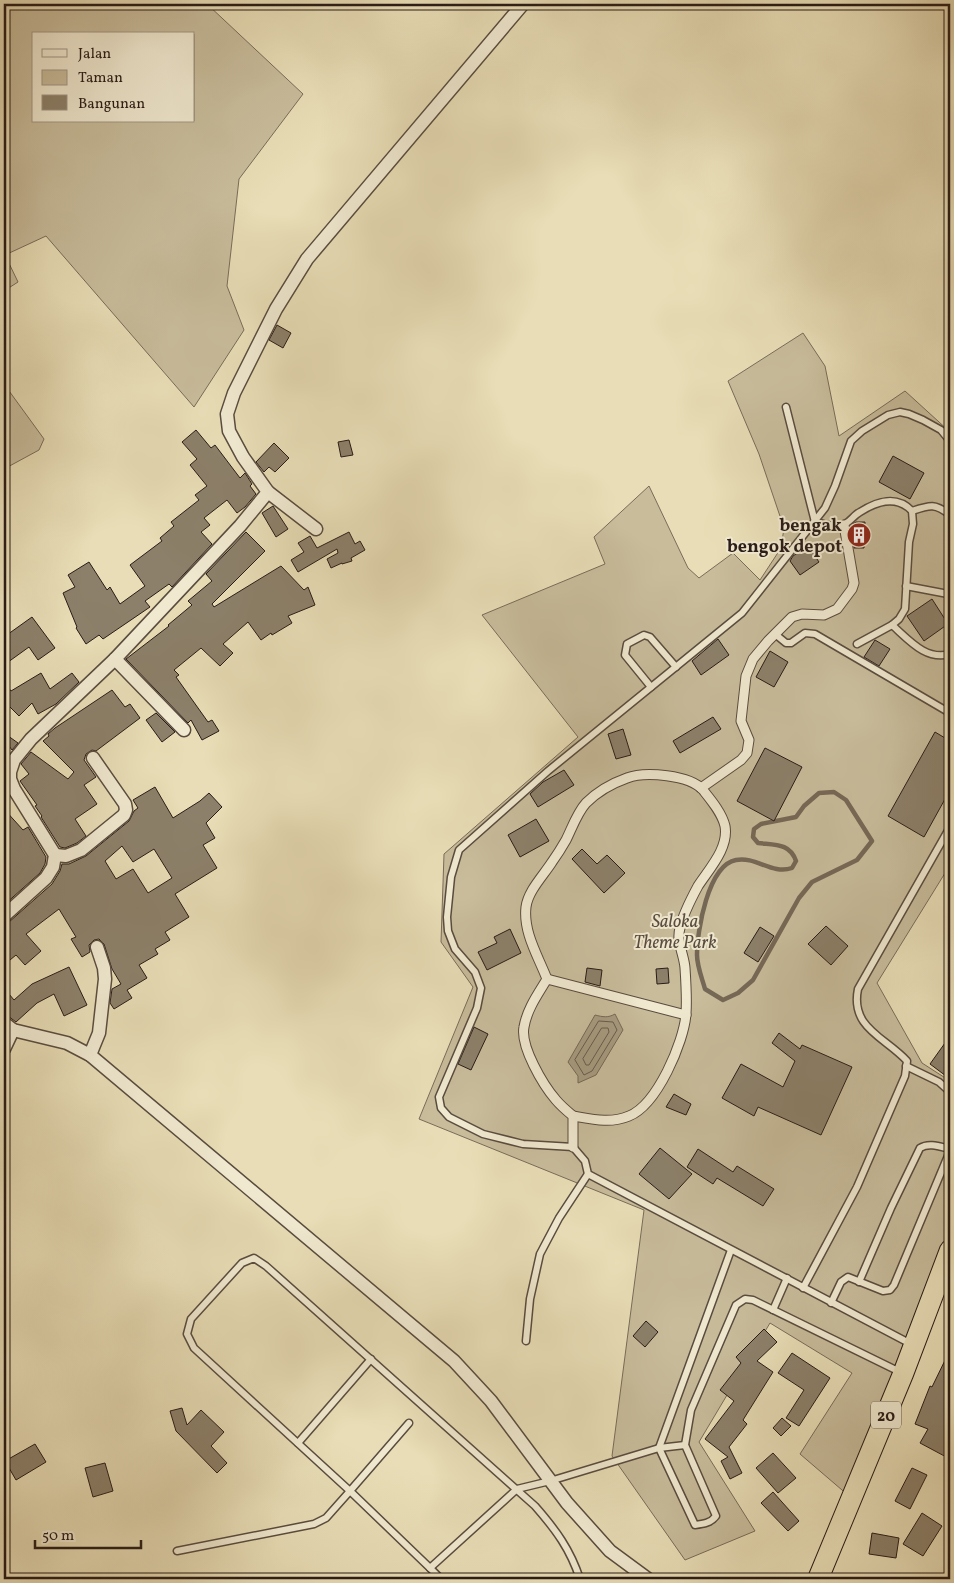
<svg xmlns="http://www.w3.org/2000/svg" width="954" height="1583" font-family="Vollkorn,serif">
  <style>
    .green { fill: #c8bc9b; stroke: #786c59; fill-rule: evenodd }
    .water { fill: #a79b80; stroke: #756856 }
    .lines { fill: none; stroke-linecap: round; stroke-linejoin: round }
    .shore { stroke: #685c4c; stroke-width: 1 }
    .stream { stroke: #756856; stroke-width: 4.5 }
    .building { fill: #8c806a; stroke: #291c17; fill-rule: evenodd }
    .service-casing { stroke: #594c3f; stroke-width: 9 }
    .pedestrian-casing { stroke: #594c3f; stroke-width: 11 }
    .minor-casing { stroke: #594c3f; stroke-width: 15 }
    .trunk-casing { stroke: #291c17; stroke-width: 22 }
    .service { stroke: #f0e9d0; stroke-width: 6 }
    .pedestrian { stroke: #f0e9d0; stroke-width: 9 }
    .minor { stroke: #f0e9d0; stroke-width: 12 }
    .trunk { stroke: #e8ddb6; stroke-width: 20 }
    .labels { text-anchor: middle; stroke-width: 4; stroke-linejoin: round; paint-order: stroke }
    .shield { fill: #f0e9d0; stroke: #655a4e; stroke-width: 1 }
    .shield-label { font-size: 16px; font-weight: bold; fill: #291c17 }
    .poi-label { font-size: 18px; font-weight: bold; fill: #291c17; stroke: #f0e9d0; text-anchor: end }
    .park-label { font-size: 18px; font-style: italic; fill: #594c3f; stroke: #f0e9d0 }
  </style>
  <rect width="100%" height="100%" fill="#e8ddb6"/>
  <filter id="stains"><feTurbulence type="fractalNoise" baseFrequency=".004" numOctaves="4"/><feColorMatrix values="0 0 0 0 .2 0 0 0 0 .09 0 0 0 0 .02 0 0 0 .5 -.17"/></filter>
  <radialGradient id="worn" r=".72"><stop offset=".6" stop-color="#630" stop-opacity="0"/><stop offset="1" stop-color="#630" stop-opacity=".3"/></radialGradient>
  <g class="green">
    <path d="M4,4H207L303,94L239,179L227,286L244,330L194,407L46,236L5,255L18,282L4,291ZM34,34H194V121H34Z"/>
    <polygon points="803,333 825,366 839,436 905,391 950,432 950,865 877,983 922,1063 950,1081 950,1232 849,1496 800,1454 852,1373 770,1323 699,1442 755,1531 685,1560 612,1456 644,1210 419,1119 473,987 441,942 444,854 578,737 482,615 605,564 594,537 649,486 688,568 699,578 733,553 760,580 781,548 784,528 759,454 728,381"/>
    <polygon points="4,384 44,439 39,450 4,469"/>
  </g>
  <path class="water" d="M615,1014L623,1030L596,1075L578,1083V1076L568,1062L595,1015C603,1017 608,1018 615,1014Z"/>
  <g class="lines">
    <g class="shore">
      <polygon points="599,1021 613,1022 617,1030 592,1071 584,1075 575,1060"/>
      <polygon points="602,1028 608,1028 609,1032 589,1065 586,1065 583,1059"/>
    </g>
    <path class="stream" d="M834,792L846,800L872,841L857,860L812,882L799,898L753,980L738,993L723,1000L705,989C702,978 697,966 697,955C697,931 708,865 736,860C756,856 772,875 792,868L796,861C790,843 775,845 758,843L753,837L754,829L761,824L796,817L804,806L819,793Z"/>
  </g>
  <g class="building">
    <polygon points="277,325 291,333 283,348 269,340"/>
    <polygon points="196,430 211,448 215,445 240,478 245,473 252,484 250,486 256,494 245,507 237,513 227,500 204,518 210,525 201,532 212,544 172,587 169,584 145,601 150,607 103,639 99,635 86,644 76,628 77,627 63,593 75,587 68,575 89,562 107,590 110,587 120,604 145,586 130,565 162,541 160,538 174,526 171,522 199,500 195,495 207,486 190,465 197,459 182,442"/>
    <polygon points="349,440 353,455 341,457 338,442"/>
    <polygon points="274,443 289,458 275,472 269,467 264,472 256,462"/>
    <polygon points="893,456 924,473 910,499 879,482"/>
    <polygon points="273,506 288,529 276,537 262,513"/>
    <polygon points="856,522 865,522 864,548 854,548 853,524"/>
    <polygon points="246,532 265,551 212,604 214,607 281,566 304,590 308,587 315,605 288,616 292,623 272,635 271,633 261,640 248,622 223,644 233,653 220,666 201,648 174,670 179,675 176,677 208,722 212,720 219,731 202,740 191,720 188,723 126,659 169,626 168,625 192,605 188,601 212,581 206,574"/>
    <polygon points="349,532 355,544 360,541 365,550 351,558 352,561 342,564 342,563 331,568 327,559 338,553 337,549 298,572 291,560 304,552 298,543 310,536 317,548"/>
    <polygon points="808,546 819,562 800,575 790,561 793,556"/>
    <polygon points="932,599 948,624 924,641 907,616"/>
    <polygon points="32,617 55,648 38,660 29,647 4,665 4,637"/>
    <polygon points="718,639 729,655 701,675 692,661"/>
    <polygon points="875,640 890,649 879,666 864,657"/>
    <polygon points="770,651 788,662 774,687 756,677"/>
    <polygon points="41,673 50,689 72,673 79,682 56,704 38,714 32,703 19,716 4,701 4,682 11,691"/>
    <polygon points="112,690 125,707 130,704 140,718 96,751 92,750 86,754 84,760 96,777 84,785 97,804 75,819 86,836 77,843 65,848 60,847 41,817 42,816 35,806 37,805 20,781 29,774 21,764 31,752 68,779 74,772 43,741 49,736 48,734 55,728"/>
    <polygon points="156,713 175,732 162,742 146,720"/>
    <polygon points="713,717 721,729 680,753 673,741"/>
    <polygon points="623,729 631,755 616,759 608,734"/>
    <polygon points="935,732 950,741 950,790 924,837 888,816"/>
    <polygon points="4,733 18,743 12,750 4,739"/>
    <polygon points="765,748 802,767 774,821 737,801"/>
    <polygon points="564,770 574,785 538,807 530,794 543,782"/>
    <path d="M155,787L173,818L200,801L209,793L222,807L206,823L215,838L203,845L217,868L175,894L189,917L165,932L170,940L155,949L158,954L139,965L147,978L127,990L132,998L114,1009L110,1003L112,989L121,984L112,969L104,944L99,939L94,940L89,945L90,952L82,957L71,939L76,937L59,909L26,934L41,951L25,965L16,955L4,965V924L9,922L52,884L60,871L62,864H69L86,856L129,821L134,811L138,808L133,800ZM122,846L133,862L154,849L172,878L148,893L133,869L116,879L105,861Z"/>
    <polygon points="4,809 23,830 28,827 46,857 45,864 40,873 4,905"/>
    <polygon points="536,819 549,841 520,857 508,835"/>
    <polygon points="582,849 597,864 607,855 625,873 604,893 572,859"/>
    <polygon points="826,926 848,946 831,965 808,944"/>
    <polygon points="760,927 774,936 758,962 744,953"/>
    <polygon points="510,929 521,953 487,970 478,952 497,943 494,937"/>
    <polygon points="69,967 87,1005 64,1016 54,994 37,1003 16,1022 4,1013 4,988 14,1000 32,984"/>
    <polygon points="587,968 602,970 600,986 585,982"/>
    <polygon points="668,968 669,983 657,984 656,969"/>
    <polygon points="474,1027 488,1034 471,1070 458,1064"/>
    <polygon points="779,1033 800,1049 802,1045 852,1067 821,1135 758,1107 754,1116 722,1098 741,1064 783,1087 795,1061 772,1043"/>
    <polygon points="950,1036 950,1079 930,1064"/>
    <polygon points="674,1094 691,1104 686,1115 666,1107"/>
    <polygon points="660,1148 692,1174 669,1199 639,1174"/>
    <polygon points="698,1149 733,1172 737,1166 774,1189 763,1206 717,1178 713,1184 687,1167"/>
    <polygon points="646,1321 658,1332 645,1347 633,1336"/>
    <polygon points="764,1329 777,1342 757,1361 773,1372 743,1420 747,1424 729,1447 742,1473 730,1479 721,1461 728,1457 705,1439 734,1401 720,1390 741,1363 736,1357"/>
    <polygon points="950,1350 950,1459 920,1443 928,1429 915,1424 930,1386 932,1387"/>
    <polygon points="792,1353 830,1378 799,1426 786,1418 804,1390 778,1373"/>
    <polygon points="182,1408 187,1425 201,1410 224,1432 211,1446 227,1463 217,1473 176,1431 170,1411"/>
    <polygon points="782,1418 791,1426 781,1436 773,1428"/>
    <polygon points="35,1444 46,1462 16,1480 5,1461"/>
    <polygon points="773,1453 796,1478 778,1493 756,1468"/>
    <polygon points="105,1463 113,1491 93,1497 85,1468"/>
    <polygon points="912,1468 927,1475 910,1509 895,1501"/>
    <polygon points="773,1492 799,1521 788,1531 761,1503"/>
    <polygon points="922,1513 942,1526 923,1556 903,1544"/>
    <polygon points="872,1533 899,1538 896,1558 869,1554"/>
  </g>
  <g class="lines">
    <defs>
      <g id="service">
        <path d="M786,407L815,522C825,524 835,529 845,524C851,521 854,515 860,512C877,501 897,495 912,511L913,524L909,542L905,609L899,619L892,625L857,644"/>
        <path d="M912,511C930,505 935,503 950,515"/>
        <polyline points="906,586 948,594"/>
        <path d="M892,625C909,640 926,661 950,654"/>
        <polyline points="775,634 786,643 791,643 805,633 815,634 950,713"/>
        <polyline points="651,687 625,655 627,644 644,635 650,637 676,667"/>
        <polyline points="906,1066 939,1082 950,1092"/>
        <path d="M731,1250L659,1448L695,1525C703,1524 711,1523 716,1516L685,1445L691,1410L736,1305L745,1299L753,1300L900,1372"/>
        <path d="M859,1282L891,1208L920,1148C929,1142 941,1147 950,1149"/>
        <path d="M803,1288L857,1187L905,1076L907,1061C885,1037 850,1028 858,989L950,827"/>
        <polyline points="831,1303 841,1282 848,1277 883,1291 890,1290 894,1285 950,1151"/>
        <polyline points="773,1310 787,1278"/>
        <polyline points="526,1341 530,1299 540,1254 559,1218 588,1174"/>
        <polyline points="911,1344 588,1174 585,1161 573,1147 523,1144 483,1134 449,1117 441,1108 439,1097 477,1008 481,988 475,972 455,949 448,931 447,917 451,877 459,850 548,771 742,613 825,508 835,486 851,441 862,431 888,415 900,412 909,414 923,420 941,430 950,441"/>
        <polyline points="409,1423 350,1491 430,1568 517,1489 550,1481 659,1448 685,1445"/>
        <polyline points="298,1443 371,1359"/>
        <path d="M177,1551L314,1524L326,1518L350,1491L194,1348L187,1334L191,1319L242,1263L254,1258L266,1266L535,1506C556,1530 570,1549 580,1579"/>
        <polyline points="430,1568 441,1579"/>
      </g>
      <g id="pedestrian">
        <polyline points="701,788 741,760 747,753 749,740 741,721 746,676 753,659 768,641 792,617 802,614 824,615 837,609 852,589 854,583 844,525"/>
        <path d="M547,979C538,956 523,932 526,907C528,891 543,876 552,862C557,855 562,847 566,840C572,828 577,813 586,803C597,792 613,783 627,778C645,771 690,775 703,790C711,800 722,813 725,826C729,848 709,869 698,886C691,899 683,914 680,928C676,942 684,954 685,968C686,983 687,999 686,1014C684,1042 657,1105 629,1116C610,1124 591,1119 573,1116"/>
        <path d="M573,1147V1116C567,1111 561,1106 556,1100C543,1085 520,1046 524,1027C527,1009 538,994 547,979L686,1015"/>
      </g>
      <g id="minor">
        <polyline points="268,492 316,529"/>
        <polyline points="115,659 184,730"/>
        <polyline points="55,855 66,856 81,850 124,815 126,810 125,804 93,758"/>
        <polyline points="4,916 46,878 53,867 55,855 14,789 10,779 10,772 14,760 31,739 115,659 240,526 268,492 243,457 229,431 227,414 234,393 276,309 307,259 523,4"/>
        <polyline points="4,1023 13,1030 67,1043 90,1055 454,1361 491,1401 567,1503 610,1551 648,1579"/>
        <polyline points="4,1049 13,1030"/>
        <polyline points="90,1055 99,1033 105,979 104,968 97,947"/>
      </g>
      <polyline id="trunk" points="818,1579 903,1374 950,1250"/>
    </defs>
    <use href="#service" class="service-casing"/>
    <use href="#pedestrian" class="pedestrian-casing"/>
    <use href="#minor" class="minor-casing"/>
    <use href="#trunk" class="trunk-casing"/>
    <use href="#service" class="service"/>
    <use href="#pedestrian" class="pedestrian"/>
    <use href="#minor" class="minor"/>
    <use href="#trunk" class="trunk"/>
  </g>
  <defs>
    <symbol id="building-disc" viewBox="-11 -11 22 22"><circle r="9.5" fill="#8f2418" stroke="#f0e9d0"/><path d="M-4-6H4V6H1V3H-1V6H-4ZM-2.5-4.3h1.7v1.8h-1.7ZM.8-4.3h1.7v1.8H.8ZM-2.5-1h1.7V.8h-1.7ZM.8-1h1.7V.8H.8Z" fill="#fff"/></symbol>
  </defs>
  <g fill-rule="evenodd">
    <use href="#building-disc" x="845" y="521" width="28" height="28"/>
  </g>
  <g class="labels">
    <rect class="shield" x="871" y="1401.5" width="30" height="27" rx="4"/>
    <g class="shield-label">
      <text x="886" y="1421">20</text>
    </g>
    <g class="poi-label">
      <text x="842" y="531">bengak<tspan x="842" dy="21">bengok depot</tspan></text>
    </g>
    <g class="park-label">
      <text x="675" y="927">Saloka<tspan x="675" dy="21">Theme Park</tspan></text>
    </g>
  </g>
  <rect width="954" height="1583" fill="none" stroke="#e8ddb6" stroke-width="20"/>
  <rect x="5" y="5" width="944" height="1573" fill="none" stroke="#291c17" stroke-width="2.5"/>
  <rect x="10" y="10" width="934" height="1563" fill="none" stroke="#291c17"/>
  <rect x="32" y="32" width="162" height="90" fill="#f0e9d0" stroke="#a09786"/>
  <rect x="42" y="49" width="25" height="8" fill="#f0e9d0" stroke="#a09786"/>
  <text x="78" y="58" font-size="15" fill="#291c17">Jalan</text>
  <rect x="42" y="70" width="25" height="15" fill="#c8bc9b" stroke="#a09786"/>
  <text x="78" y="82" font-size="15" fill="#291c17">Taman</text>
  <rect x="42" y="95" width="25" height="15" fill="#8c806a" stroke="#a09786"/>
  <text x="78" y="108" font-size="15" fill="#291c17">Bangunan</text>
  <path d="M35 1540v8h106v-8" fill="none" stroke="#291c17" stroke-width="2.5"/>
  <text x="42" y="1540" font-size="15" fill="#291c17" stroke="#f0e9d0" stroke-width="4" paint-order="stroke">50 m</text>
  <rect width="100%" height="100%" filter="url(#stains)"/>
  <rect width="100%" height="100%" fill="url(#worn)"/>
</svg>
